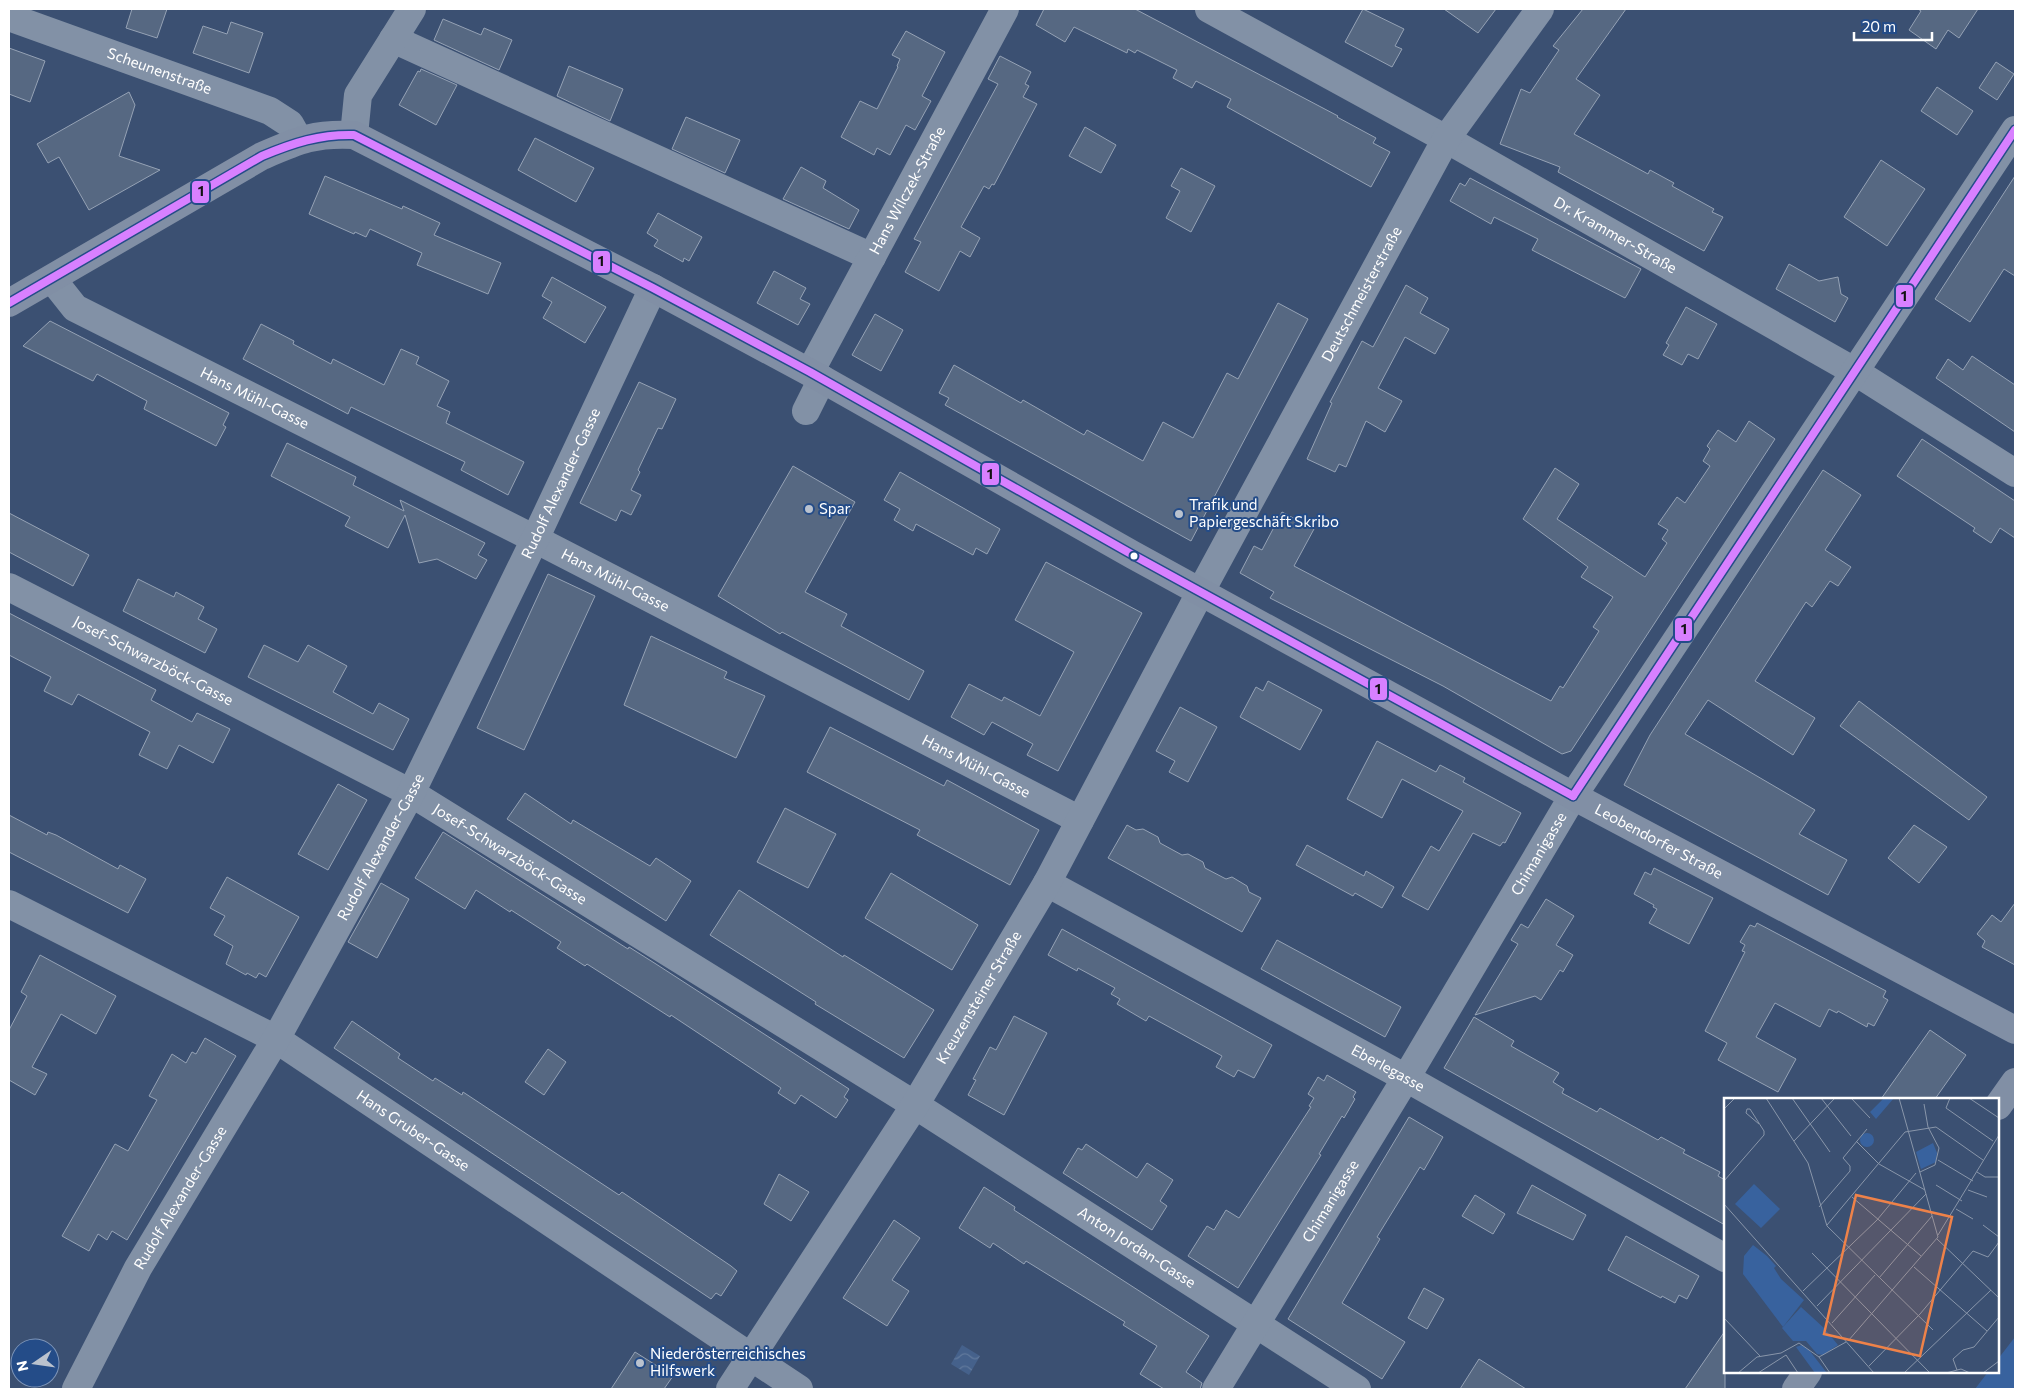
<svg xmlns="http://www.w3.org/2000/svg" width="2024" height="1398" font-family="Commissioner,sans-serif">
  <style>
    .garden { fill: #38629e }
    .water { fill: url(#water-waves) }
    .building { fill: #566882; stroke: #95a2b5 }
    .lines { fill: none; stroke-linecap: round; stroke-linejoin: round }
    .minor { stroke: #8291a6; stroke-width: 28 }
    .major { stroke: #818fa5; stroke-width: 28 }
    .bus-1-casing { stroke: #244c88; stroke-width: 11 }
    .bus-1 { stroke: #d880ff; stroke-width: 8 }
    .poi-dot { fill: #bac2ce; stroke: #244c88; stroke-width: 2 }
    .bus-dot { fill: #fff; stroke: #244c88; stroke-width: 2 }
    .labels { text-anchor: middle; stroke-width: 4; stroke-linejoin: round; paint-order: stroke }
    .street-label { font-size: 15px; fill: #fff; stroke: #244c88 }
    .poi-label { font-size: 15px; fill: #fff; stroke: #244c88; text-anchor: start }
    .inset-road { fill: none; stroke: #8996aa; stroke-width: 1 }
    .view { fill: #ee8249; fill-opacity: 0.15; stroke: #ee8249; stroke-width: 2.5 }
    .inset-edge { fill: none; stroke: #fff; stroke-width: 2.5 }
    .line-badge { stroke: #244c88; stroke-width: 2 }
    .pale-badge-label { font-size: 14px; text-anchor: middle; font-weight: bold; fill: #111 }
  </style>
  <defs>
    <pattern id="water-waves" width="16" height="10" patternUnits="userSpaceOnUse" patternTransform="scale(1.25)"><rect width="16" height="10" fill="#45618b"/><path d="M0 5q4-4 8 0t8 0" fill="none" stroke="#61799c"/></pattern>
  </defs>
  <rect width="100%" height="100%" fill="#3b5072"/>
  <polygon class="garden" points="2015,1337 2015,1389 1975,1389 1988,1372 1998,1372 1998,1359"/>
  <polygon class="water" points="962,1345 980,1356 969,1375 951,1364"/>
  <g class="building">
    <polygon points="132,9 167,9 157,38 126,28"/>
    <polygon points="1044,9 1135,9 1338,116 1337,117 1376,138 1373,143 1390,152 1371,187 1227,107 1231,99 1196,81 1192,88 1173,78 1177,70 1137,50 1135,53 1128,49 1127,53 1074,27 1065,42 1036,25"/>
    <polygon points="1363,9 1404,29 1395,46 1402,49 1392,67 1345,42"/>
    <polygon points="1444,9 1496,9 1478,33"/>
    <polygon points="1583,9 1626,9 1576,79 1600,95 1574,134 1648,174 1650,170 1674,183 1672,186 1714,209 1712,212 1723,217 1704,251 1558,172 1560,167 1500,144 1521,89 1530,93 1559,50 1553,46"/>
    <polygon points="1918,9 1978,9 1959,38 1948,30 1936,49 1909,30 1921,11"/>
    <polygon points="443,19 481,35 484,28 512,40 499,70 434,40"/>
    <polygon points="231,22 263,33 249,73 193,53 203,26 227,34"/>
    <polygon points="906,31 945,52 922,96 931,101 915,130 906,125 890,155 877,148 874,155 841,137 860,101 877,109 898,67 897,66 900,59 892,55"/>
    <polygon points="9,48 45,61 30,102 9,94"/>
    <polygon points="1000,56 1031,72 1025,84 1029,86 1023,97 1037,104 994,185 992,184 989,189 984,186 961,227 980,238 970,257 960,251 939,291 905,272 921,242 914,239 998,84 988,79"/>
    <polygon points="1996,62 2014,74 1997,100 1979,88"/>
    <polygon points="569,66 623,89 610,121 557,96"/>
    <polygon points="421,69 457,85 436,125 399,105 418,71 420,72"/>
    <polygon points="1937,87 1973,111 1957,135 1921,111"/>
    <polygon points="129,92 135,105 119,156 160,170 89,210 59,157 48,163 37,144"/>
    <polygon points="686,117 740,140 725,173 672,149"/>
    <polygon points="1085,127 1116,145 1101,173 1069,156"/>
    <polygon points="535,138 594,168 576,202 518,170"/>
    <polygon points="1881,160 1925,189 1887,246 1844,217"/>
    <polygon points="801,167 826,181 823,188 859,210 849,229 783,199"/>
    <polygon points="1181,168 1215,186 1191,232 1166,218 1180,191 1171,186"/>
    <polygon points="325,176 402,209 403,206 440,223 434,235 501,263 488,294 417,265 422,253 370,229 366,237 355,232 354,234 309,214"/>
    <polygon points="2015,176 2015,276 2004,269 1970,322 1935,299"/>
    <polygon points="1470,178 1641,269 1627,295 1625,298 1532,250 1538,239 1494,217 1491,224 1450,201 1460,183 1465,186"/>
    <polygon points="658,213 702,237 689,261 684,258 683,262 654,246 658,240 647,233"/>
    <polygon points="1789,264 1819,281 1838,277 1841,294 1848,298 1835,322 1776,289"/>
    <polygon points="774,271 806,288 800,299 810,304 798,325 757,303"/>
    <polygon points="552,277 606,307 585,343 543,318 552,302 542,296"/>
    <polygon points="1406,285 1428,298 1420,313 1449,329 1435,354 1405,337 1378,388 1402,401 1385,432 1366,421 1346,467 1339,464 1335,472 1307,459 1332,403 1330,402 1362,341 1373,347"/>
    <polygon points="1278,303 1308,319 1191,541 945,405 949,398 939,393 954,365 1021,403 1023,400 1084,435 1087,430 1143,461 1163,422 1193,438 1227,373 1238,379"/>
    <polygon points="1686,307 1717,324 1698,359 1688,354 1682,365 1663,355 1669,345 1666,343"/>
    <polygon points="875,314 903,330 881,371 852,355"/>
    <polygon points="50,321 229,413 223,425 226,427 216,446 144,409 147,401 97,374 93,381 23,346"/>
    <polygon points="261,324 294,341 293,344 331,364 333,359 384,385 401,349 419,357 416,364 449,381 437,406 450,412 446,423 524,462 508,495 461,470 465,462 351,407 348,414 243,359"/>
    <polygon points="1972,356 2015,385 2015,432 1936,378 1948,359 1963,370"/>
    <polygon points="639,382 676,399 662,429 658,428 638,470 640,472 631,490 641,495 631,515 621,510 616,521 580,503"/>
    <polygon points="1749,421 1775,439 1571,751 1562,754 1443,686 1270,598 1274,592 1240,573 1254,546 1262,550 1282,512 1314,529 1294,566 1551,701 1560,686 1563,688 1599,631 1593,627 1613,597 1581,577 1588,567 1523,519 1555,468 1579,484 1557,519 1645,577 1667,543 1662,539 1668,530 1658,524 1677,497 1685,503 1710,466 1703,461 1710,449 1707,446 1718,430 1736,442"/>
    <polygon points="1922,439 2015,501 2015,538 2000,528 1991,543 1973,531 1975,528 1897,476"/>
    <polygon points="287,443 356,477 353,485 404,511 400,500 485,543 478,555 487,560 476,579 437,559 419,563 405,515 388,548 345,526 350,517 271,476"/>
    <polygon points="793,466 855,502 805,592 847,614 841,626 924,671 909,700 782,632 780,634 718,596"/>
    <polygon points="1823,470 1861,495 1825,550 1851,567 1838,586 1830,581 1812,607 1806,602 1755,681 1815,718 1793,755 1708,700 1685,734 1815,810 1799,834 1847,860 1828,895 1624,785 1650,735"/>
    <polygon points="900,472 1000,529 987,554 976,548 973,555 916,524 913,531 894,520 900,509 884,500"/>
    <polygon points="9,513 89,555 73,586 9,552"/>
    <polygon points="1046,562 1142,613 1058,771 1027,755 1033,744 992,722 984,735 951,717 969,684 1002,701 1004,697 1040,716 1074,652 1015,620"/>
    <polygon points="548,574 595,596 524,750 477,728"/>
    <polygon points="138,579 174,597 176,592 204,607 198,619 217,629 205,653 123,611"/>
    <polygon points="9,613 156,690 151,700 192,722 197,713 230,729 213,763 179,745 167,769 139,755 150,732 78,694 72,705 44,691 51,677 9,655"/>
    <polygon points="651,636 727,672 724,678 765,696 736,758 624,705"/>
    <polygon points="264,645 298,662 308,645 347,666 333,692 373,714 379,703 409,719 393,750 248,677"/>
    <polygon points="1268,681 1322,710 1300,750 1240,717 1256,687 1263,691"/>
    <polygon points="1859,701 1987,797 1969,820 1840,726"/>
    <polygon points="1180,707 1217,727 1188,782 1169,772 1175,761 1156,751"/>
    <polygon points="830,727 944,786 947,780 1039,830 1010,885 917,835 920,830 807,772"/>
    <polygon points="1377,741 1436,772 1440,765 1465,778 1463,782 1521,813 1505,843 1503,842 1500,846 1473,833 1428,910 1402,896 1431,846 1439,851 1463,811 1402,779 1382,818 1347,799"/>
    <polygon points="338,784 367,800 328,870 298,854"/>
    <polygon points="525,793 571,824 573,820 650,866 656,858 691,881 666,921 507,819"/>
    <polygon points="785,808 836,834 808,888 757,862"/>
    <polygon points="9,815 47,835 48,832 56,835 118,869 120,865 146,879 128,913 9,852"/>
    <polygon points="1127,825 1136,830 1143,829 1158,837 1160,843 1182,855 1188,854 1203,862 1205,868 1226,879 1232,877 1247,886 1249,892 1261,898 1242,932 1108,858"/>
    <polygon points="1914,825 1947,847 1919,883 1888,858"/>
    <polygon points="443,832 628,949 629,947 656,964 849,1089 844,1097 848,1100 836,1118 801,1095 795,1104 778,1093 781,1088 671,1015 670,1017 587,964 585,966 557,948 561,942 511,910 510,912 476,890 465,909 415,878"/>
    <polygon points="1307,845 1364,876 1366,871 1394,887 1382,908 1355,893 1353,896 1296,865"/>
    <polygon points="1654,868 1713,898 1689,944 1649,923 1657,909 1653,907 1654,905 1634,894 1645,872 1651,875"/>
    <polygon points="891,873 978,925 952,970 865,918"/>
    <polygon points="227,877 299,917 266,977 259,973 256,978 247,973 246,975 226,964 233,946 214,935 225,916 210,908"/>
    <polygon points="381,883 409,899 377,958 348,942"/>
    <polygon points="739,890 843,957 844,955 934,1010 904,1058 815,1004 816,1002 710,935"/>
    <polygon points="1546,899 1574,916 1556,945 1573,955 1563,972 1560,970 1541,1000 1535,996 1475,1015 1518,944 1511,940 1521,924 1528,928"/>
    <polygon points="2015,903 2015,965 1982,947 1985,941 1977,934 1992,915 2001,922"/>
    <polygon points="1757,923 1886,991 1883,997 1888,1000 1874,1026 1868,1023 1867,1027 1838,1011 1837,1013 1829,1009 1820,1027 1775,1003 1756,1037 1796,1059 1778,1092 1718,1060 1727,1043 1705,1031 1745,952 1742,951 1745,945 1740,942 1750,925 1755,927"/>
    <polygon points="1062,929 1272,1045 1254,1078 1238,1070 1234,1077 1216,1067 1222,1056 1149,1016 1146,1021 1117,1004 1120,999 1111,994 1115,988 1078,968 1077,971 1048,955"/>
    <polygon points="1277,940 1401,1007 1385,1037 1261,969"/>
    <polygon points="40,955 116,996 96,1034 61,1014 32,1067 47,1074 35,1095 9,1080 9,1030 27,996 21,992"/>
    <polygon points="1014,1016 1047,1033 1004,1115 968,1095 976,1080 973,1079 990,1047 996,1050"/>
    <polygon points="1474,1017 1514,1041 1511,1046 1559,1073 1553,1082 1564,1089 1562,1093 1597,1112 1600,1108 1658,1140 1661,1137 1685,1150 1683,1153 1720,1172 1718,1176 1725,1180 1725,1225 1444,1068"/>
    <polygon points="352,1021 400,1054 398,1058 433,1081 435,1078 462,1095 463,1092 619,1195 622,1192 731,1266 737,1271 721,1296 716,1293 711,1299 334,1048"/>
    <polygon points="1930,1030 1966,1055 1935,1099 1881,1099"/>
    <polygon points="205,1038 236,1056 127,1240 112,1231 107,1240 98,1234 89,1251 62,1236 115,1144 128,1151 157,1100 149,1096 172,1054 186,1063 192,1052 196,1054"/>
    <polygon points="548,1049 566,1062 544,1095 525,1082"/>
    <polygon points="1327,1075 1356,1092 1353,1097 1355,1099 1344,1118 1342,1116 1319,1154 1321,1155 1238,1288 1188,1256 1207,1226 1214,1230 1226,1210 1239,1218 1311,1107 1309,1106 1314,1098 1308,1094 1318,1077 1324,1081"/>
    <polygon points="1409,1117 1443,1137 1424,1170 1420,1167 1377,1237 1380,1239 1342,1303 1405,1342 1382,1379 1288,1319"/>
    <polygon points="1086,1144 1137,1178 1147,1163 1173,1180 1160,1201 1167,1206 1152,1230 1063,1173 1078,1148 1082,1150"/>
    <polygon points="779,1174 809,1192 791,1221 764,1204"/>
    <polygon points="1532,1185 1586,1215 1573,1240 1517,1213"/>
    <polygon points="984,1187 1015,1207 1014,1210 1209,1336 1186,1372 1202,1383 1200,1389 1164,1389 1140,1374 1157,1346 1123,1325 1125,1322 1026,1261 1024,1264 993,1243 990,1248 959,1228"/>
    <polygon points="1475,1195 1505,1214 1493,1234 1462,1216"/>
    <polygon points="894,1220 920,1238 892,1280 909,1291 887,1326 843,1298"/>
    <polygon points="1626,1236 1699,1276 1687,1299 1679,1295 1675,1303 1662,1296 1661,1298 1608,1270"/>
    <polygon points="1424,1288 1444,1299 1427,1329 1408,1318"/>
    <polygon points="1725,1331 1725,1389 1685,1389"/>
    <polygon points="635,1352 673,1376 664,1389 611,1389"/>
    <polygon points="1479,1359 1526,1389 1460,1389"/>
  </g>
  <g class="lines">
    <g class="minor">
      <path id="s1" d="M1209,9L1446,139L1854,371L2015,473"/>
      <path id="s2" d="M9,17L270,111L290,124L299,140"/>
      <polyline points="393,39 872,257"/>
      <polyline points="354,135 358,95 412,9"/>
      <path id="s3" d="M52,279L75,308L535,539L1080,820"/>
      <path id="s4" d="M810,372L1005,9"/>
      <polyline points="806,411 822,379"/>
      <path id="s5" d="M9,587L411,793L915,1105L1357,1389"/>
      <path id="s6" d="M1047,883L1406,1078L1725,1258"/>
      <path id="s7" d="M9,904L276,1039L799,1389"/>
      <path id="s8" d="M76,1389L138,1268L276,1039L411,793L535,539L653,288"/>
      <path id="s9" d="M730,1389L915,1105L1047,883L1201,591L1446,139L1540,9"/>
      <path id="s10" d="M1216,1389L1406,1078L1573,796L2015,130"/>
    </g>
    <g class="major">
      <path id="s11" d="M9,303L262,156C299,140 314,133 354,135L653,288L822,379L1133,555L1573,796L2015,1030"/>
      <polyline points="1998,1106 2015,1082"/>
      <polyline points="1796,1389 1808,1372"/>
    </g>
    <defs>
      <g id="bus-1">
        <path d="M9,303L262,156C293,143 320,134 354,135L653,288L810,372L1133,555L1573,796"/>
        <polyline points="1573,796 2015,130"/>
      </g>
    </defs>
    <use href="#bus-1" class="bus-1-casing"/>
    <use href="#bus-1" class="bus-1"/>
  </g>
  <g class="poi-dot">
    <circle cx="809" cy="509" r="5"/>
    <circle cx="1179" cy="514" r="5"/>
    <circle cx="640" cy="1363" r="5"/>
  </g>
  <circle class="bus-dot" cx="1134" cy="556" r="4.5"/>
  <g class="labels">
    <g class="street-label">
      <text dy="5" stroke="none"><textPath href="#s2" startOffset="160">Scheunenstraße</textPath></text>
      <text dy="5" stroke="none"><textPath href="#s4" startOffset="206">Hans Wilczek-Straße</textPath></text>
      <text dy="5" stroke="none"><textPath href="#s1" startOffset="465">Dr. Krammer-Straße</textPath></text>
      <text dy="5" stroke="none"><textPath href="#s9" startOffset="1265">Deutschmeisterstraße</textPath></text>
      <text dy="5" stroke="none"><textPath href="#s3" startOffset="238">Hans Mühl-Gasse</textPath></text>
      <text dy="5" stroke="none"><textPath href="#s8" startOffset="1028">Rudolf Alexander-Gasse</textPath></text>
      <text dy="5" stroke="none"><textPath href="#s3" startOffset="642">Hans Mühl-Gasse</textPath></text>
      <text dy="5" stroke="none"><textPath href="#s5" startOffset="162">Josef-Schwarzböck-Gasse</textPath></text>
      <text dy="5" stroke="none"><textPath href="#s3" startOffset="1048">Hans Mühl-Gasse</textPath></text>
      <text dy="5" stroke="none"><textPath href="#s11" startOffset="1872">Leobendorfer Straße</textPath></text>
      <text dy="5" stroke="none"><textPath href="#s8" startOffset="622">Rudolf Alexander-Gasse</textPath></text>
      <text dy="5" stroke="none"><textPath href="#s5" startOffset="568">Josef-Schwarzböck-Gasse</textPath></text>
      <text dy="5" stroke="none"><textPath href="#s10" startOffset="625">Chimanigasse</textPath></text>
      <text dy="5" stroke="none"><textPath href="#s9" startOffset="464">Kreuzensteiner Straße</textPath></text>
      <text dy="5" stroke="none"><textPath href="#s6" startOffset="388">Eberlegasse</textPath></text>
      <text dy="5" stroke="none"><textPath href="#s7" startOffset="464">Hans Gruber-Gasse</textPath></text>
      <text dy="5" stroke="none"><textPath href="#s8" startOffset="218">Rudolf Alexander-Gasse</textPath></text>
      <text dy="5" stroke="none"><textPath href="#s10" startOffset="220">Chimanigasse</textPath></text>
      <text dy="5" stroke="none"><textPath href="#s5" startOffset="1308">Anton Jordan-Gasse</textPath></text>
    </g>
    <g class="poi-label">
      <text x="1189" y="510">Trafik und<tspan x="1189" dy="17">Papiergeschäft Skribo</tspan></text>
      <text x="819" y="514">Spar</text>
      <text x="650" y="1359">Niederösterreichisches<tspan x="650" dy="17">Hilfswerk</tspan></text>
    </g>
  </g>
  <g transform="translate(1724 1098)">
    <rect width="275" height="275" fill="#3b5072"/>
    <path d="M29,147L43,158L52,168L50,170L57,181L80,202L59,229L19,176L20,158Z" fill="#38629e"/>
    <path d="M160,0H170L152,21L146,14ZM209,45L213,55L212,64L197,71L192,54Z" fill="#38629e"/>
    <path d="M136 42a7 7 0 1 1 14 0a7 7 0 1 1-14 0ZM30,86L56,111L37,130L11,106ZM77,209L100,230L114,247L99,257L93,256L82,243H69L58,230ZM78,247L85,252L103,275H91L72,249Z" fill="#38629e"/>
    <path class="inset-road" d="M42,0L84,65L103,128L209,232M68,0L106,54M97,0L127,38M127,0L146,20M226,0L222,10L269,43M245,0L275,20M0,11L11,0M70,43L111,0M132,43L155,66L201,92M214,62L249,83M196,74L211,67L215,50L204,29L200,6M253,74L261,79H274M0,83L40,37V33L26,11H23L22,15L35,26M212,87L238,103M244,92L263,99M128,99L197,158M0,106L150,275M95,109L126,73V68L119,60L143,31M232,111L249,121M103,127L181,34L212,29L259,62M259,127L275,139M214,137L275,37M213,141L275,200M88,155L206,275M190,169L263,233M155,180L208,118M79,193L153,122L192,75M93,208L202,96M0,220L36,258M108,225L151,177M124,243L214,139L175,0M62,257L74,275M95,259L122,244M95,259L106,275M145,268L196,216L249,153L264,159L275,144M233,272L229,261L239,252L250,249L275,219M14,275L33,259L57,255L75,245L95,259M34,275L62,257M180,275L267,192M222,275L237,271L246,275M259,275L275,263"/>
    <path class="view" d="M132,97L228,119L196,258L100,236Z"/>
    <rect width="275" height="275" class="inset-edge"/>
  </g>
  <g class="line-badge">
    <rect x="191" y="180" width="19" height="24" rx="5" fill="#d880ff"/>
    <rect x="592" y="250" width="19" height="24" rx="5" fill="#d880ff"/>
    <rect x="1895" y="284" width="19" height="24" rx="5" fill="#d880ff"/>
    <rect x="981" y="462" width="19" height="24" rx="5" fill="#d880ff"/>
    <rect x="1674" y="617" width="19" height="25" rx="5" fill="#d880ff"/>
    <rect x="1369" y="677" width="19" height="24" rx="5" fill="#d880ff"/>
  </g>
  <g class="pale-badge-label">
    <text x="201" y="196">1</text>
    <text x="601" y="266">1</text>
    <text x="1904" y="301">1</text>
    <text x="990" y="479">1</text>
    <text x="1684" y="634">1</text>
    <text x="1378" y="694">1</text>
  </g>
  <rect width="2024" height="1398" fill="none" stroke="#ffffff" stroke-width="20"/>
  <g transform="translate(35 1363) rotate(257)"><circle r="24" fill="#244c88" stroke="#7c94b8"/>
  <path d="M0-4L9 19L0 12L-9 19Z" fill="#bac2ce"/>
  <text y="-8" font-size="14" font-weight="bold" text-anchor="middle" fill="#ffffff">N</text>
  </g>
  <path d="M1854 32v8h78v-8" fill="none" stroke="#ffffff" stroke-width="2.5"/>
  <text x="1862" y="32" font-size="15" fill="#ffffff" stroke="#244c88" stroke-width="4" paint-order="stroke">20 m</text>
</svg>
